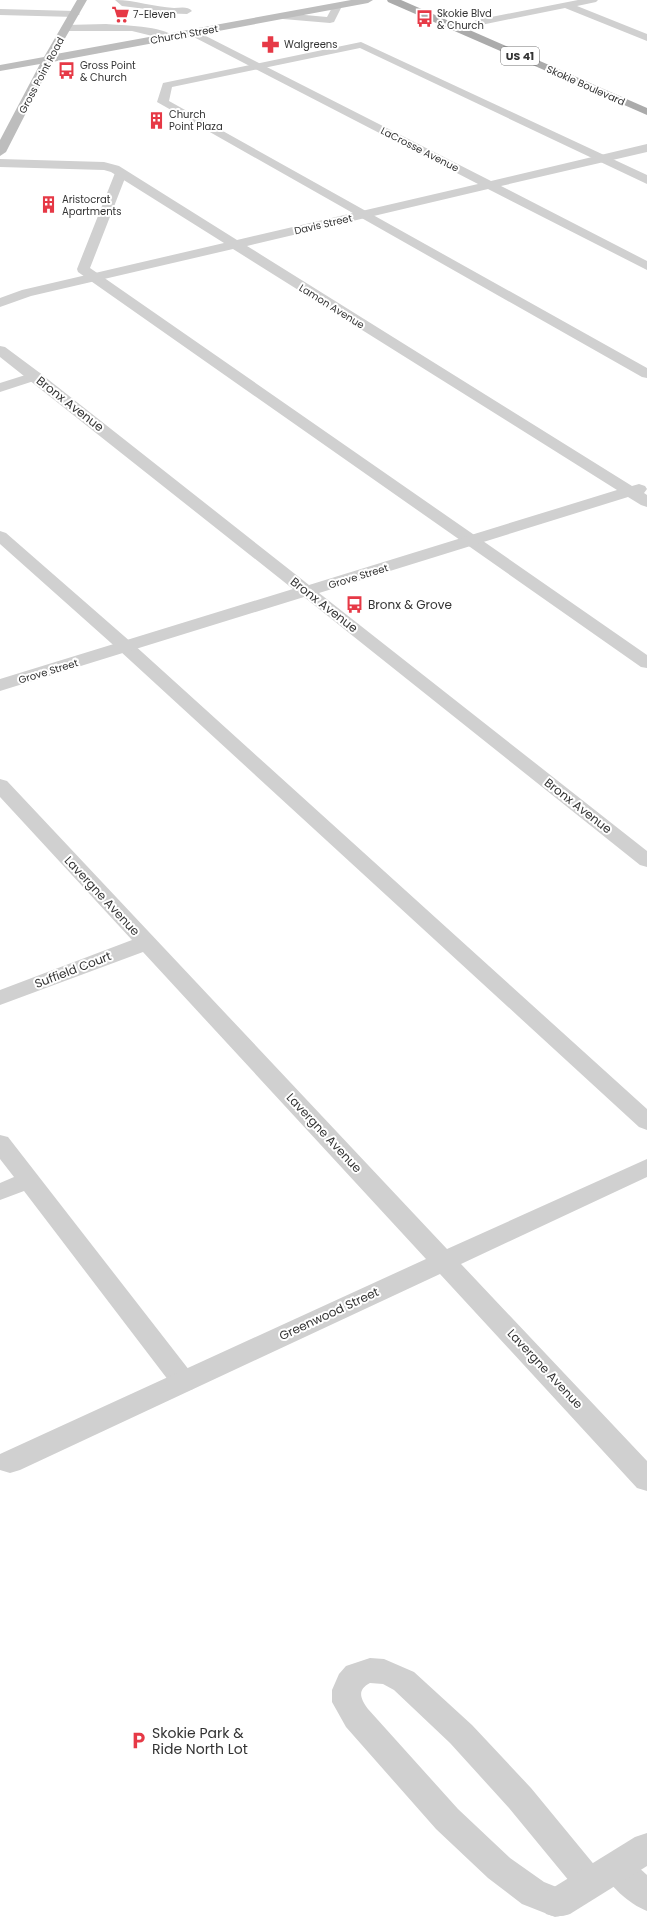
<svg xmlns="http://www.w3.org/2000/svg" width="647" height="1917" font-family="Poppins,sans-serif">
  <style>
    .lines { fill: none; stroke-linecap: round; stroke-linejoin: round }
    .lane { fill: #d0d0d0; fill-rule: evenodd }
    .street { fill: #d0d0d0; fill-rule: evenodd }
    .secondary { fill: #bdbdbd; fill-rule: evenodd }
    .primary { fill: #ababab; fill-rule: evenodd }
    .labels { text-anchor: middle; stroke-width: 4; stroke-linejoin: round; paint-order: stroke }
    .far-poi-label { font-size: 10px; fill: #333; stroke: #fff; text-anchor: start }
    .far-street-label { font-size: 10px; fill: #333; stroke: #fff }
    .shield { fill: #fff; stroke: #707070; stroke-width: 1 }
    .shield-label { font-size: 11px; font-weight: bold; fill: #333 }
    .street-label { font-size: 12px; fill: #333; stroke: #fff }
    .poi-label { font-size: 12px; fill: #333; stroke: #fff; text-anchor: start }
    .near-poi-label { font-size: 14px; fill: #333; stroke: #fff; text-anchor: start }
  </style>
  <rect width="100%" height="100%" fill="#fff"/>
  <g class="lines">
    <g class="lane">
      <path d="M115,0C135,0 154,7 174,8C180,8 188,6 192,11L187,14L158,13L146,9L122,6Z"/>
      <polygon points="578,0 598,0 596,2 577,6 647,34 647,41 565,8 476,26 471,23 476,20"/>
      <polygon points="337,3 342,6 334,22 330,23 283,19 278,16 283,13 327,17 334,4"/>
      <polygon points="0,9 75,11 80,14 75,17 0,15"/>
      <path d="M106,24C120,25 165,26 174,37L169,40L132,31H66L61,28L66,25Z"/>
      <polygon points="361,42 647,175 647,184 360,48 172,87 169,101 647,368 647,378 642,377 157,102 163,83"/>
      <polygon points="121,169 127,173 90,268 647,655 647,668 641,667 78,272 77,269 115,173"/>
      <polygon points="35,372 40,373 42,376 40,379 0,392 0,383"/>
      <polygon points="0,531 6,533 132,643 647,1109 647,1130 639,1127 120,651 0,544"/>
      <polygon points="0,1135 8,1137 193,1375 197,1382 193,1389 184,1392 175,1389 24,1191 0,1200 0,1183 14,1177 0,1159"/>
      <path d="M370,1658L384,1659L414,1672L472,1725L531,1788L601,1873L606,1883L601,1893L590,1898L579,1893L509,1808L450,1743L394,1690L383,1684L370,1683C357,1690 360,1698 368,1709L458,1809L510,1858L544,1882L569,1892L574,1903L569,1914L555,1917L522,1904L488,1878L436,1829L346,1727L332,1702V1690L339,1674L346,1666Z"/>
      <path d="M616,1852L627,1857L647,1875V1911C629,1904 608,1885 600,1867L605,1857Z"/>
    </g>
    <g class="street">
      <polygon points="192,29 491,181 647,144 647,152 501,186 647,261 647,270 488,189 247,246 632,486 639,484 645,486 647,489 644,493 647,495 647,507 641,505 628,497 319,593 647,851 647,867 640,865 304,597 0,691 0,679 293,589 0,357 0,346 5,347 40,373 309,585 617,490 233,249 31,296 0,307 0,298 22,290 224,243 111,172 104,170 0,167 0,159 104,162 119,166 237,240 478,184 188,34 187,32"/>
      <polygon points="0,779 7,781 447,1249 647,1159 647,1177 461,1264 647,1461 647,1491 637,1488 440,1274 20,1470 10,1473 0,1470 0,1454 426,1259 143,952 0,1005 0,990 132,940 0,797"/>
      <path d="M647,1833V1866L570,1914C561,1917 555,1917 546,1914L541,1903L546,1892L635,1837Z"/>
    </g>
    <polygon class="secondary" points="77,0 87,0 56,54 351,0 373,0 368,3 52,62 6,152 0,156 0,140 40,64 0,71 0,65 44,57"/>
    <polygon class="primary" points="387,0 401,0 647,108 647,115 388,2"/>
  </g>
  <defs>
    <symbol id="supermarket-bare" viewBox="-9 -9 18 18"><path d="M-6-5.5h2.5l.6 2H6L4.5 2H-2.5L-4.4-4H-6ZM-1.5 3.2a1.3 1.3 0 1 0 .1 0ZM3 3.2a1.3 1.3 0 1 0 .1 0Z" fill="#e63946" stroke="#fff" stroke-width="2.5" paint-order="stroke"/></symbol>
    <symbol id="bus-bare" viewBox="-9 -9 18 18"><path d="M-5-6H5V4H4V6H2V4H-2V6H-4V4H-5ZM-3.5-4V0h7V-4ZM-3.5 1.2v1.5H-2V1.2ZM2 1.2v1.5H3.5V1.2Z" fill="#e63946" stroke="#fff" stroke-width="2.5" paint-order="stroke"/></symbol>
    <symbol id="pharmacy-bare" viewBox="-9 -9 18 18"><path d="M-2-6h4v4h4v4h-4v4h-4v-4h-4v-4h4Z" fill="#e63946" stroke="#fff" stroke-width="2.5" paint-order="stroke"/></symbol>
    <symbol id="building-bare" viewBox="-9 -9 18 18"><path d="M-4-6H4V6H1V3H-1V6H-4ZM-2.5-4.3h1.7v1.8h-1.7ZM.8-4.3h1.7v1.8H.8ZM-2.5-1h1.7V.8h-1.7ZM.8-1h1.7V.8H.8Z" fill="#e63946" stroke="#fff" stroke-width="2.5" paint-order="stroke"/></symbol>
    <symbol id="parking-bare" viewBox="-9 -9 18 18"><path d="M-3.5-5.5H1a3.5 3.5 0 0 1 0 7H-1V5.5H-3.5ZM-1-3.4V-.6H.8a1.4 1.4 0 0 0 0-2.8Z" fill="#e63946" stroke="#fff" stroke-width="2.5" paint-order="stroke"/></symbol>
  </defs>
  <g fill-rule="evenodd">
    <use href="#supermarket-bare" x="108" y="2" width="25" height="25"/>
    <use href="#bus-bare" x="412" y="6" width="25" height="25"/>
    <use href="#pharmacy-bare" x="258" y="32" width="25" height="25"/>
    <use href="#bus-bare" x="54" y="58" width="25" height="25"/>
    <use href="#building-bare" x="144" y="108" width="25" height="25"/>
    <use href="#building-bare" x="36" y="192" width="25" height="25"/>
    <use href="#bus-bare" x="342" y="592" width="25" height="25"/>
    <use href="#parking-bare" x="126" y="1728" width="25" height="25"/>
  </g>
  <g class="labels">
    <g class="far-poi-label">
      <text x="437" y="17">Skokie Blvd<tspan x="437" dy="12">&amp; Church</tspan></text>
      <text x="133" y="18">7-Eleven</text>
      <text x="284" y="48">Walgreens</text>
      <text x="80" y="69">Gross Point<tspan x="80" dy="12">&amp; Church</tspan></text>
      <text x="169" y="118">Church<tspan x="169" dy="12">Point Plaza</tspan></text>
      <text x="62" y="203">Aristocrat<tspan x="62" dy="12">Apartments</tspan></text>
    </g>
    <g class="far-street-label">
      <text transform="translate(184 34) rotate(-10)" y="4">Church Street</text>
      <text transform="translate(41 75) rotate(-62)" y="4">Gross Point Road</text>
      <text transform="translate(586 85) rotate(24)" y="4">Skokie Boulevard</text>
      <text transform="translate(420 149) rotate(27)" y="4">LaCrosse Avenue</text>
      <text transform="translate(323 224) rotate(-13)" y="4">Davis Street</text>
      <text transform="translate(332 306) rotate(32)" y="4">Lamon Avenue</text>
      <text transform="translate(358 576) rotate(-17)" y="4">Grove Street</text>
      <text transform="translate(48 671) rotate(-17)" y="4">Grove Street</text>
    </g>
    <rect class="shield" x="501" y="47" width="38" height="18" rx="3"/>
    <g class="shield-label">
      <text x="520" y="60">US 41</text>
    </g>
    <g class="street-label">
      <text transform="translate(70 404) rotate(38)" y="4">Bronx Avenue</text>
      <text transform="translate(324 605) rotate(38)" y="4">Bronx Avenue</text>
      <text transform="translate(578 806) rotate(38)" y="4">Bronx Avenue</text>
      <text transform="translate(102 896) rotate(47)" y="4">Lavergne Avenue</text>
      <text transform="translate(73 970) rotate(-21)" y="4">Suffield Court</text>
      <text transform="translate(324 1133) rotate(47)" y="4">Lavergne Avenue</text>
      <text transform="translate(329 1314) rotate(-25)" y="4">Greenwood Street</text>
      <text transform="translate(545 1369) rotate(47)" y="4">Lavergne Avenue</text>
    </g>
    <g class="poi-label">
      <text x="368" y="609">Bronx &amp; Grove</text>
    </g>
    <g class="near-poi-label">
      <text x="152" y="1738">Skokie Park &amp;<tspan x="152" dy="16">Ride North Lot</tspan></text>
    </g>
  </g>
</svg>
